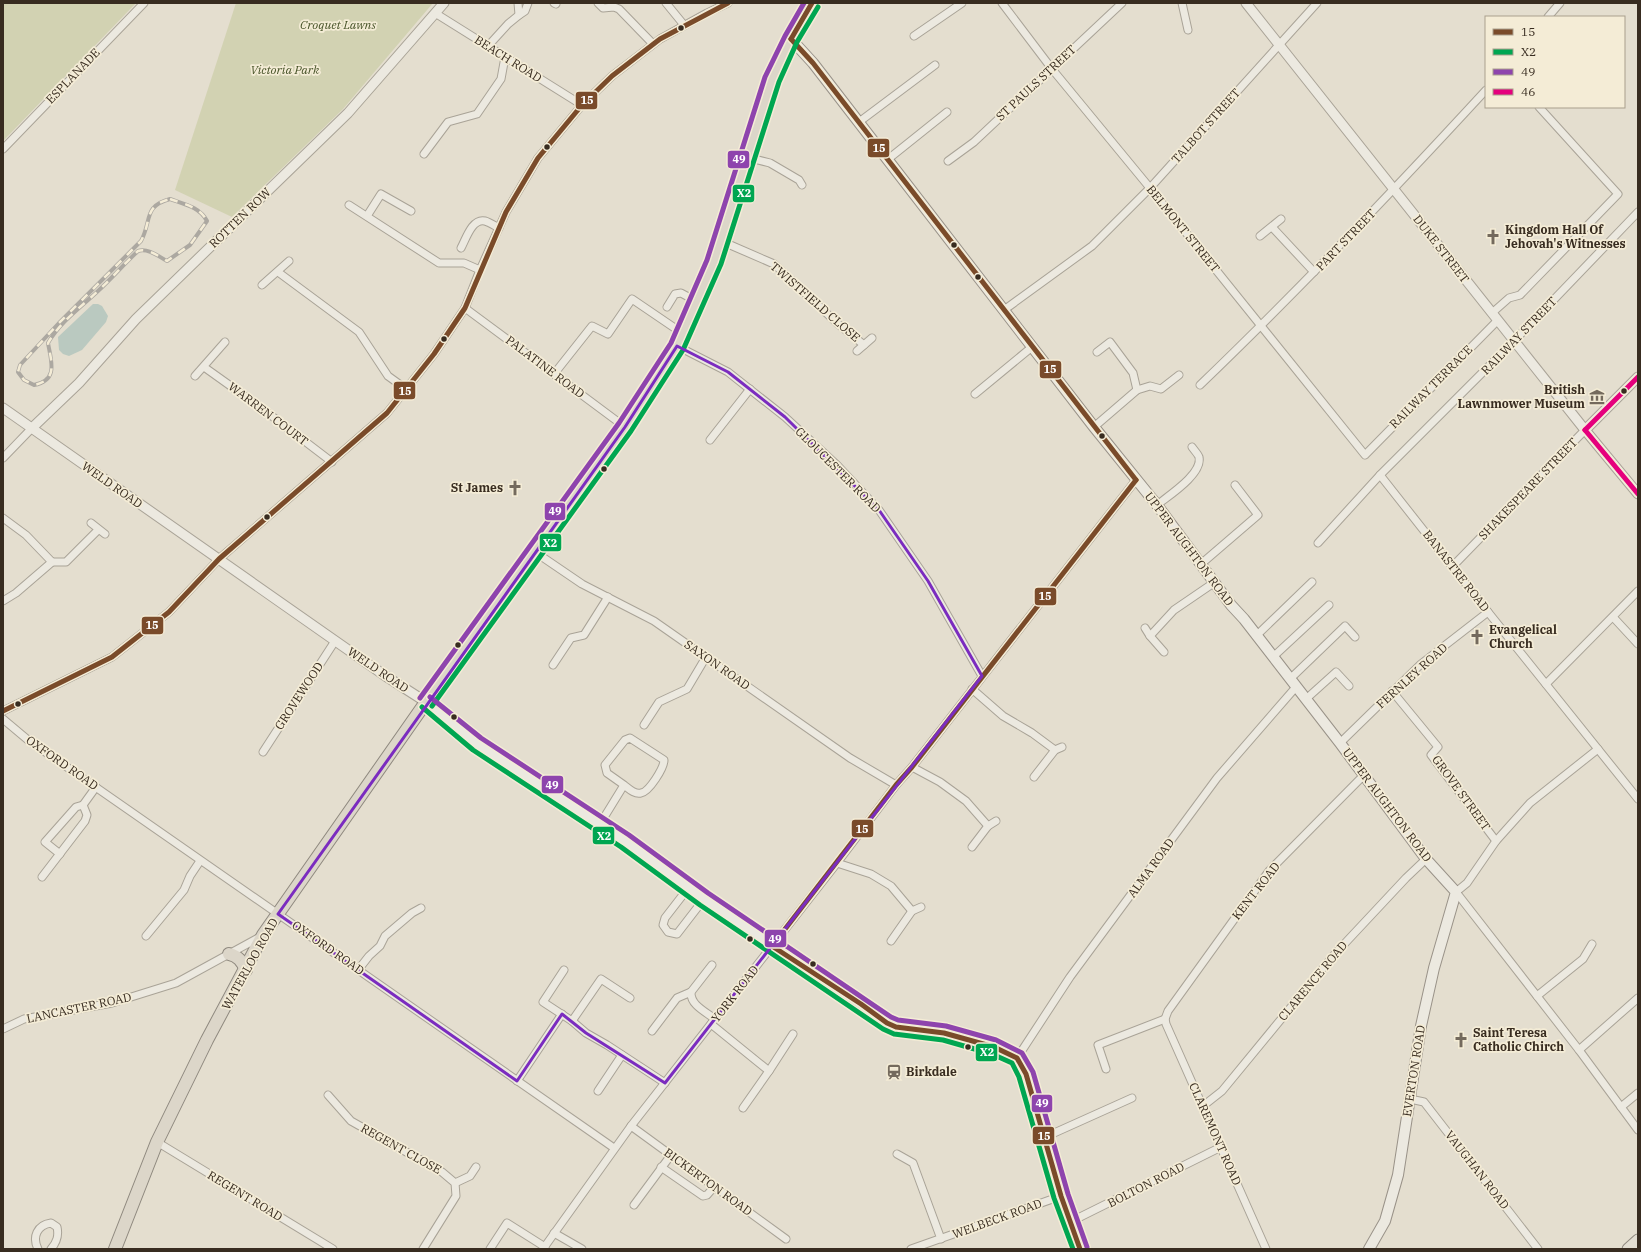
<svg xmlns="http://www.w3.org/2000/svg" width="1641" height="1252" font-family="'IBM Plex Serif',serif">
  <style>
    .green { fill: #d2d2b2 }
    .water { fill: #bac9c0 }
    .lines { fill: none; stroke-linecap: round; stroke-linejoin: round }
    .minor-casing { stroke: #a9a397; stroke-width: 9 }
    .tertiary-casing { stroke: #a9a397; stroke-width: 11 }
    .secondary-casing { stroke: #999288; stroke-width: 12 }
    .primary-casing { stroke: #8f897f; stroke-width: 13 }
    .trunk-casing { stroke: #8f897f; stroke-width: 14 }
    .minor { stroke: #ece9e0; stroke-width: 7 }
    .tertiary { stroke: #ece9e0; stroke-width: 9 }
    .secondary { stroke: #ece9e0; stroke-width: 10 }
    .primary { stroke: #e3ded2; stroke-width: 11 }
    .trunk { stroke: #dcd6c9; stroke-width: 12 }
    .rail-casing { stroke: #aca8a1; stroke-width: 4 }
    .rail { stroke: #f4ecd6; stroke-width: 2.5; stroke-dasharray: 8; stroke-linecap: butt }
    .bus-1-casing { stroke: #f4ecd6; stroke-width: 8 }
    .bus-2-casing { stroke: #f4ecd6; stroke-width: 8 }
    .bus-3-casing { stroke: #f4ecd6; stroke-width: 8 }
    .bus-4-casing { stroke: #f4ecd6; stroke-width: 8 }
    .bus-1 { stroke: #7a4b2a; stroke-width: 5 }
    .bus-2 { stroke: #00a651; stroke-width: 5 }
    .bus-3 { stroke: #8e44ad; stroke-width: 5 }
    .bus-4 { stroke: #e5007d; stroke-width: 5 }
    .marked { fill: none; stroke: #7b2cbf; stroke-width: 3; stroke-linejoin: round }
    .bus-dot { fill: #382c20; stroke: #f4ecd6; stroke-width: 1.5 }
    .labels { text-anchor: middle; stroke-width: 3.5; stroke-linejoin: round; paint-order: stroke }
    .park-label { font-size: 12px; font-style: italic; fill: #475328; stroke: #f4ecd6 }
    .street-label { font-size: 12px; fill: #382c20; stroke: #f4ecd6 }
    .poi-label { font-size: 12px; font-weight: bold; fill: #382c20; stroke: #f4ecd6; text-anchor: start }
    .line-badge { stroke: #f4ecd6; stroke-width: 1.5 }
    .badge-label { font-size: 11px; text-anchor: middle; font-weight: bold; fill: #fff }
  </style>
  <rect width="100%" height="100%" fill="#e4decf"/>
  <g class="green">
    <polygon points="3,3 136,3 3,141"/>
    <polygon points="236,3 433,3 343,109 232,217 175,190"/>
  </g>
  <polygon class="water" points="93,304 98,304 102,306 108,316 106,322 82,350 69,356 63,354 59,350 58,337"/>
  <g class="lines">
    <defs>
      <g id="minor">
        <polyline points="554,3 556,4"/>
        <polyline points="598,3 603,8 614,7 619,9 653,44"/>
        <polyline points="666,3 684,25"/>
        <polyline points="1002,3 1052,69 1150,188 1365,455 1498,320"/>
        <polyline points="1182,3 1188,30"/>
        <polyline points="435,13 582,105"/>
        <polyline points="519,15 525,11 528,3"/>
        <polyline points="1548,17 1560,3"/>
        <polyline points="914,36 962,3"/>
        <polyline points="488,46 508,24 519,15 518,3"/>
        <polyline points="859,122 935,65"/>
        <polyline points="3,149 144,3"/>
        <polyline points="424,154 448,122 477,114 501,79 505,57"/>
        <polyline points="746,157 770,163 799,180 802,185"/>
        <polyline points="887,160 947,112"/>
        <polyline points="948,161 974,142 1122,3"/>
        <polyline points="349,205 439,263 464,263 480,270"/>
        <polyline points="367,216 381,194 411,211"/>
        <polyline points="1272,227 1314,272"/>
        <polyline points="1260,236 1281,219"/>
        <polyline points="721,241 774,264 837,323 864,345"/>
        <path d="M461,248C466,239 472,218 485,221C489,222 495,226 499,228"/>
        <polyline points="278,272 359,332 388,376 406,389"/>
        <polyline points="262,285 289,261"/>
        <polyline points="667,307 675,294 681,293 696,301"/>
        <polyline points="465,308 625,427"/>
        <polyline points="1004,310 1092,246 1150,188 1317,3"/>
        <polyline points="1492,313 1509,298 1520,295 1618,194 1539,107"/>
        <polyline points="677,346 728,372 785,417 837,465 879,510 928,581 982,676"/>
        <polyline points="857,351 872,338"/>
        <polyline points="204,367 260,407 332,462"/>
        <polyline points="554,374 592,326 608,334 632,299 682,333"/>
        <polyline points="195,376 225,342"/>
        <path d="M1200,385C1299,290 1393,191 1486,90"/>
        <polyline points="1137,390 1150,386 1161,389 1179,375"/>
        <polyline points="975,394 1032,347"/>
        <polyline points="1094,427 1137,390 1133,373 1110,342 1097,352"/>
        <polyline points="710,440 750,389"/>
        <polyline points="3,458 32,428"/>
        <polyline points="1380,475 1488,612 1638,799"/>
        <path d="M1157,505C1168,496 1203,474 1199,457C1198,454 1194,450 1192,447"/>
        <polyline points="3,518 26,535 52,562 16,593 3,601"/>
        <polyline points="91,523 105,534"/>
        <polyline points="1318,543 1380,475 1515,340 1638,212"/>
        <polyline points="535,552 582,584 654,621 850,758 896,785"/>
        <polyline points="52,562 66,562 98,530"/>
        <polyline points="1201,564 1258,515 1235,485"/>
        <polyline points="1452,567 1585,430"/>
        <polyline points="1613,617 1638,644"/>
        <polyline points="1145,628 1150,636 1164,652"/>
        <polyline points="1150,636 1174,610 1215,582"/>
        <polyline points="1256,636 1312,582"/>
        <polyline points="1273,657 1329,605"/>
        <polyline points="553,665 571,638 584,635 608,597"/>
        <polyline points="1290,679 1345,626 1355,637"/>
        <polyline points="1546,684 1638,591"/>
        <polyline points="972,689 1003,716 1032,733 1055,750"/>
        <polyline points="1392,691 1438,747 1431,755 1496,841"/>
        <polyline points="1306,699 1336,672 1349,686"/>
        <polyline points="3,711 112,657 169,612 219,559 387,413 434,354 465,308 480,270 506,212 538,158 582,105 612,76 660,39 707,13 728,3"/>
        <polyline points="3,719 28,740 614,1148"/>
        <polyline points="644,725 659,702 687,689 706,657"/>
        <polyline points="1340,743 1421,664 1488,612"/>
        <polyline points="1598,749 1530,803 1496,841 1467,883 1456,892 1579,1050 1638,1130"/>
        <polyline points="263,752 335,641"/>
        <polyline points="912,767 940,782 966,801 988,826"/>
        <polyline points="1034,777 1055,750 1062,747"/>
        <path d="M600,824L624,785L607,773L605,765L625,740L630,738L664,760C664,768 649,792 641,793C635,795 628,788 624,785"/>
        <polyline points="972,847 988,826 996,821"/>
        <polyline points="60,854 45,842 76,807 83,805"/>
        <polyline points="837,863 871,874 891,886 912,911"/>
        <polyline points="42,877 85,821 87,815 83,805 96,787"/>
        <polyline points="689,887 665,918 663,925 668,932 677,934 704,899"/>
        <polyline points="146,936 184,890 190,876 200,861"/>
        <polyline points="891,941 912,911 921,907"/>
        <path d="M712,965L691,992C690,1005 706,1012 715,1019"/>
        <polyline points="358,970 369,956 380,946 385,936 412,913 421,908"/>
        <polyline points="564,970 543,1002 572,1021 586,1033 607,1045 665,1083"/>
        <polyline points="1537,996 1583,959 1592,944"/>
        <polyline points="572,1021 601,979 630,998"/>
        <polyline points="711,1024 769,1071"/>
        <polyline points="3,1029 24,1019 112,1003 176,983 260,937"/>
        <polyline points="652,1031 677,998 691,992"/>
        <polyline points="1579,1050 1638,998"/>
        <polyline points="1017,1058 1070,977 1217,778 1296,687"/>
        <polyline points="1106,1069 1098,1045 1165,1019"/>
        <polyline points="517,1081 562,1014"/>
        <polyline points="598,1091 622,1055"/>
        <polyline points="328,1095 351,1121 442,1172 455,1183 456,1196 423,1249"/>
        <polyline points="1410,1099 1424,1102 1538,1249"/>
        <polyline points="1203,1106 1222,1091 1333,956 1406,878 1426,859"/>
        <polyline points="1621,1107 1638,1093"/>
        <polyline points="743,1108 769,1071 793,1034"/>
        <polyline points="631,1126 786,1239"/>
        <polyline points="1043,1138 1132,1098"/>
        <polyline points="157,1142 333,1249"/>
        <polyline points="897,1154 913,1163 941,1239"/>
        <polyline points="661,1167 703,1196 707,1195 714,1187"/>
        <polyline points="455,1183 470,1176 476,1167"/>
        <polyline points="634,1205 671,1155"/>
        <polyline points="1070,1222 1221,1147"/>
        <polyline points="554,1233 582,1249"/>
        <path d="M38,1249C32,1237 37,1225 51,1223L57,1227C59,1236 57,1242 51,1249"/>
        <polyline points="490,1249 507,1223 545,1247"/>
        <polyline points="543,1249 631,1126 837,863 896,785 912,767 1136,480"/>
        <polyline points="911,1249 1061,1196"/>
        <polyline points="1266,1249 1166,1024 1165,1019 1168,1011 1269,871 1364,775"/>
      </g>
      <g id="tertiary">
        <polyline points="1246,3 1585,430 1638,494"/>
        <polyline points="3,408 384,675 426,702 477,744 625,841 704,899 861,1004 887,1023 896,1027 944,1033 994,1047 1017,1058 1026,1074 1061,1196 1080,1249"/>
        <polyline points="32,428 79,383 136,319 348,113 444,3"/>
        <polyline points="1585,430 1638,377"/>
      </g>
      <polyline id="secondary" points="791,39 813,63 1094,427 1157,505 1231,605 1244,619 1340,743 1426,859 1456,892 1434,968 1421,1026 1398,1175 1385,1221 1369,1249"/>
      <polyline id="primary" points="1628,1249 1638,1240"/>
      <g id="trunk">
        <path d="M229,954C238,956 242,961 246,970"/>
        <polyline points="115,1249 157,1142 207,1040 263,935 426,702 625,427 664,368 677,346 714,262 772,79 791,39 812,3"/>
      </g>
    </defs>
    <use href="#minor" class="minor-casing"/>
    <use href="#tertiary" class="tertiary-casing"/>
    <use href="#secondary" class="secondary-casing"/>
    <use href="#primary" class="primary-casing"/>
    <use href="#trunk" class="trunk-casing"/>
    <use href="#minor" class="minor"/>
    <use href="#tertiary" class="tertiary"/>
    <use href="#secondary" class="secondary"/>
    <use href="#primary" class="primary"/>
    <use href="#trunk" class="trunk"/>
    <defs>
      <path id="rail" d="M170,199C184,204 200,207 207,221L190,245L167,261C158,256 148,248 138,251C124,264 112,278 98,291C81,307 60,322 48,343C51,361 59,380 34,385L24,380L18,372L20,365L59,323L141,241C152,221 143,206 170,199Z"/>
    </defs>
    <use href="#rail" class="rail-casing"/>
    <use href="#rail" class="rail"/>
    <defs>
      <g id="bus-1">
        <polyline points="791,39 813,63 1136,480"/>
        <polyline points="791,39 812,3"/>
        <polyline points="3,711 112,657 169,612 219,559 387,413 434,354 465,308 506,212 538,158 582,105 612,76 660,39 728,3"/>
        <polyline points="772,946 896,785 912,767 1136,480"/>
        <polyline points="772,946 861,1004 887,1023 896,1027 944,1033 994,1047 1017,1058 1026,1074 1061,1196 1080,1249"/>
      </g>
      <g id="bus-2">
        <polyline points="432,706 631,431 683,350 721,264 779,82 797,42 818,7"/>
        <polyline points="422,707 473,750 621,847 700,905 883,1029 894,1034 943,1040 992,1054 1012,1063 1019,1077 1054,1198 1073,1249"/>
      </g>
      <g id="bus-3">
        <polyline points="430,697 481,738 629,835 708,893 891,1017 898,1020 946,1026 996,1040 1022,1053 1033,1072 1068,1194 1087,1247"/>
        <polyline points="420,698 619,423 671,343 707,260 765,77 785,36 804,3"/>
      </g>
      <g id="bus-4">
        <polyline points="1585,430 1638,494"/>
        <polyline points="1585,430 1638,377"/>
      </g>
    </defs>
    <use href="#bus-1" class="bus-1-casing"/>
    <use href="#bus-2" class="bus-2-casing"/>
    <use href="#bus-3" class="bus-3-casing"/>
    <use href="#bus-4" class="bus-4-casing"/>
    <use href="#bus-1" class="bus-1"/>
    <use href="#bus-2" class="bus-2"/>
    <use href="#bus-3" class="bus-3"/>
    <use href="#bus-4" class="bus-4"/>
  </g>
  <path class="marked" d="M677,346L728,372L785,417L879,510L928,581L982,676L665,1083L586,1033L562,1014L517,1081L278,914L625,427Z"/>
  <defs>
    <symbol id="church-bare" viewBox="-9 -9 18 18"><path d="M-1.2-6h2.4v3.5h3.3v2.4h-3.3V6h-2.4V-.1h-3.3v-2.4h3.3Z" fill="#746a5d" stroke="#f4ecd6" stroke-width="2.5" paint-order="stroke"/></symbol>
    <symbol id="museum-bare" viewBox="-9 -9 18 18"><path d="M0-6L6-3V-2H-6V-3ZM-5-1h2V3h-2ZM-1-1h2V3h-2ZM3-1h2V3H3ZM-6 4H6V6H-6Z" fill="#746a5d" stroke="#f4ecd6" stroke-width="2.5" paint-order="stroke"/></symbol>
    <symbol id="station-bare" viewBox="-9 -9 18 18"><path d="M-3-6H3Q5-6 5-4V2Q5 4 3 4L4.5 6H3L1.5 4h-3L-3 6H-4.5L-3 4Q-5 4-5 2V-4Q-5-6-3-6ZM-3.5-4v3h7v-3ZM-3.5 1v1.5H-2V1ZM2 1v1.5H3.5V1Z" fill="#746a5d" stroke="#f4ecd6" stroke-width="2.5" paint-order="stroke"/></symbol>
  </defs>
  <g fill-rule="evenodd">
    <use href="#church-bare" x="1482" y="226" width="22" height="22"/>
    <use href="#museum-bare" x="1586" y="386" width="22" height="22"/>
    <use href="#church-bare" x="504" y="477" width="22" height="22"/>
    <use href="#church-bare" x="1466" y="626" width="22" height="22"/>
    <use href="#church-bare" x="1450" y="1029" width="22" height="22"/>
    <use href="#station-bare" x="883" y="1061" width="22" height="22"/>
  </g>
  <g class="bus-dot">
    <circle cx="681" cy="28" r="3.5"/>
    <circle cx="547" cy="147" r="3.5"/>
    <circle cx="954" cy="245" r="3.5"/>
    <circle cx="978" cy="277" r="3.5"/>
    <circle cx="444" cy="339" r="3.5"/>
    <circle cx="1624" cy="391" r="3.5"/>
    <circle cx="1102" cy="436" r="3.5"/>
    <circle cx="604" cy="469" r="3.5"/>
    <circle cx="267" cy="517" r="3.5"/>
    <circle cx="458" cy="645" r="3.5"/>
    <circle cx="18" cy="704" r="3.5"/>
    <circle cx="454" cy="717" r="3.5"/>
    <circle cx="750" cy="939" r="3.5"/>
    <circle cx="813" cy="964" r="3.5"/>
    <circle cx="968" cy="1047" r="3.5"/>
  </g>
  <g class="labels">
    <g class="park-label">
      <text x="338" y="29">Croquet Lawns</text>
      <text x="285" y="74">Victoria Park</text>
    </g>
    <g class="street-label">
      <text transform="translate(508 59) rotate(32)" y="4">BEACH ROAD</text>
      <text transform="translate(73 76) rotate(-46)" y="4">ESPLANADE</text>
      <text transform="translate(1036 83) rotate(-43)" y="4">ST PAULS STREET</text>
      <text transform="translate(1206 126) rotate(-48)" y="4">TALBOT STREET</text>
      <text transform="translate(240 218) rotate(-44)" y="4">ROTTEN ROW</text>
      <text transform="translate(1183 229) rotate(51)" y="4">BELMONT STREET</text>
      <text transform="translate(1346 240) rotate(-46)" y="4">PART STREET</text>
      <text transform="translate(1441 249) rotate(52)" y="4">DUKE STREET</text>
      <text transform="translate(815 302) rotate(41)" y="4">TWISTFIELD CLOSE</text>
      <text transform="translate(1519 336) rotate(-46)" y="4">RAILWAY STREET</text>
      <text transform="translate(545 367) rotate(37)" y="4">PALATINE ROAD</text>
      <text transform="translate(1431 387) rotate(-45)" y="4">RAILWAY TERRACE</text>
      <text transform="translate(268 414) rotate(37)" y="4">WARREN COURT</text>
      <text transform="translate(838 470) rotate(45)" y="4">GLOUCESTER ROAD</text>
      <text transform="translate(112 485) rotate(35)" y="4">WELD ROAD</text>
      <text transform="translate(1528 489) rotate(-46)" y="4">SHAKESPEARE STREET</text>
      <text transform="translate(1189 549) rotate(53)" y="4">UPPER AUGHTON ROAD</text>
      <text transform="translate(1456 571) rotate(52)" y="4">BANASTRE ROAD</text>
      <text transform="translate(717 665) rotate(35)" y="4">SAXON ROAD</text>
      <text transform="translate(378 670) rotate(34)" y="4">WELD ROAD</text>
      <text transform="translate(1412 676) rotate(-42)" y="4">FERNLEY ROAD</text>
      <text transform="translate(299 696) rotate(-57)" y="4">GROVEWOOD</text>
      <text transform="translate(62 763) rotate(35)" y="4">OXFORD ROAD</text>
      <text transform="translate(1461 793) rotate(54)" y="4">GROVE STREET</text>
      <text transform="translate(1387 805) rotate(53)" y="4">UPPER AUGHTON ROAD</text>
      <text transform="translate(1151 868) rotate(-54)" y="4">ALMA ROAD</text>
      <text transform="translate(1256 891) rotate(-52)" y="4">KENT ROAD</text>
      <text transform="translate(328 948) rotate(35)" y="4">OXFORD ROAD</text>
      <text transform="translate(250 964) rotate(-61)" y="4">WATERLOO ROAD</text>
      <text transform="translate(1313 981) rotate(-50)" y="4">CLARENCE ROAD</text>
      <text transform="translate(735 994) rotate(-52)" y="4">YORK ROAD</text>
      <text transform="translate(79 1008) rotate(-12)" y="4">LANCASTER ROAD</text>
      <text transform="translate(1414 1071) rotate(-81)" y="4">EVERTON ROAD</text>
      <text transform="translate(1215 1134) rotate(66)" y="4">CLAREMONT ROAD</text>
      <text transform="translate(401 1149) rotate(29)" y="4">REGENT CLOSE</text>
      <text transform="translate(1477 1170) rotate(52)" y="4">VAUGHAN ROAD</text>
      <text transform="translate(708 1182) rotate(36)" y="4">BICKERTON ROAD</text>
      <text transform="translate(1146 1185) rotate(-27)" y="4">BOLTON ROAD</text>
      <text transform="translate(245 1196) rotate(31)" y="4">REGENT ROAD</text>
      <text transform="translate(997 1219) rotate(-20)" y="4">WELBECK ROAD</text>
    </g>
    <g class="poi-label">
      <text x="1505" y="234">Kingdom Hall Of<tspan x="1505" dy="14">Jehovah's Witnesses</tspan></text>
      <text x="1585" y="394" text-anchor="end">British<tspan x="1585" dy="14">Lawnmower Museum</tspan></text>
      <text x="503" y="492" text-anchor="end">St James</text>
      <text x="1489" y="634">Evangelical<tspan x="1489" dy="14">Church</tspan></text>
      <text x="1473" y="1037">Saint Teresa<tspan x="1473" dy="14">Catholic Chirch</tspan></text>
      <text x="906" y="1076">Birkdale</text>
    </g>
  </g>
  <g class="line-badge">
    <rect x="575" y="91" width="23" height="19" rx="4" fill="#7a4b2a"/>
    <rect x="867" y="138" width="23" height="20" rx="4" fill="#7a4b2a"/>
    <rect x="727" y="150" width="23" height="19" rx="4" fill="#8e44ad"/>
    <rect x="732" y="184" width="23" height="19" rx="4" fill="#00a651"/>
    <rect x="1039" y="360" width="23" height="19" rx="4" fill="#7a4b2a"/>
    <rect x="393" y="381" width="23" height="19" rx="4" fill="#7a4b2a"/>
    <rect x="544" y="502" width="22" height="19" rx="4" fill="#8e44ad"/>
    <rect x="539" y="533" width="23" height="19" rx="4" fill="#00a651"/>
    <rect x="1034" y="587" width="23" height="19" rx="4" fill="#7a4b2a"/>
    <rect x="141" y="616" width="23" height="19" rx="4" fill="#7a4b2a"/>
    <rect x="541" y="775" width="23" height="19" rx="4" fill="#8e44ad"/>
    <rect x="851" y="819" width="23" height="19" rx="4" fill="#7a4b2a"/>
    <rect x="592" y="826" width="23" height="19" rx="4" fill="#00a651"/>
    <rect x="764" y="929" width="23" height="19" rx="4" fill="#8e44ad"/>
    <rect x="975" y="1043" width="23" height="19" rx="4" fill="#00a651"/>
    <rect x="1031" y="1094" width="22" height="19" rx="4" fill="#8e44ad"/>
    <rect x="1032" y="1126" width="23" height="19" rx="4" fill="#7a4b2a"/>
  </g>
  <g class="badge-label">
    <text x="587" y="104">15</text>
    <text x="879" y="152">15</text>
    <text x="739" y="163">49</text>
    <text x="744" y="197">X2</text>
    <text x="1050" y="373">15</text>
    <text x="405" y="395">15</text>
    <text x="555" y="515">49</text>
    <text x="550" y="547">X2</text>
    <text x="1045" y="600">15</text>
    <text x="152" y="629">15</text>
    <text x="552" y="789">49</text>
    <text x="862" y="833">15</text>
    <text x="604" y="840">X2</text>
    <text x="775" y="943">49</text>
    <text x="987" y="1056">X2</text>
    <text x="1042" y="1107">49</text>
    <text x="1044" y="1140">15</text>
  </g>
  <rect width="1641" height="1252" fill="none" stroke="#382c20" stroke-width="8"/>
  <rect x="1485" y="16" width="140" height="92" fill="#f4ecd6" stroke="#a99f8d"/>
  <rect x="1493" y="29" width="20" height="6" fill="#7a4b2a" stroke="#a99f8d"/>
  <text x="1521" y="36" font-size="12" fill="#382c20">15</text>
  <rect x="1493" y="49" width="20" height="6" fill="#00a651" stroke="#a99f8d"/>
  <text x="1521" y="56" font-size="12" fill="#382c20">X2</text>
  <rect x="1493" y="69" width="20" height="6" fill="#8e44ad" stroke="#a99f8d"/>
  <text x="1521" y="76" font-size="12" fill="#382c20">49</text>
  <rect x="1493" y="89" width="20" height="6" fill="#e5007d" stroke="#a99f8d"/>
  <text x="1521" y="96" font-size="12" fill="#382c20">46</text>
</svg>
